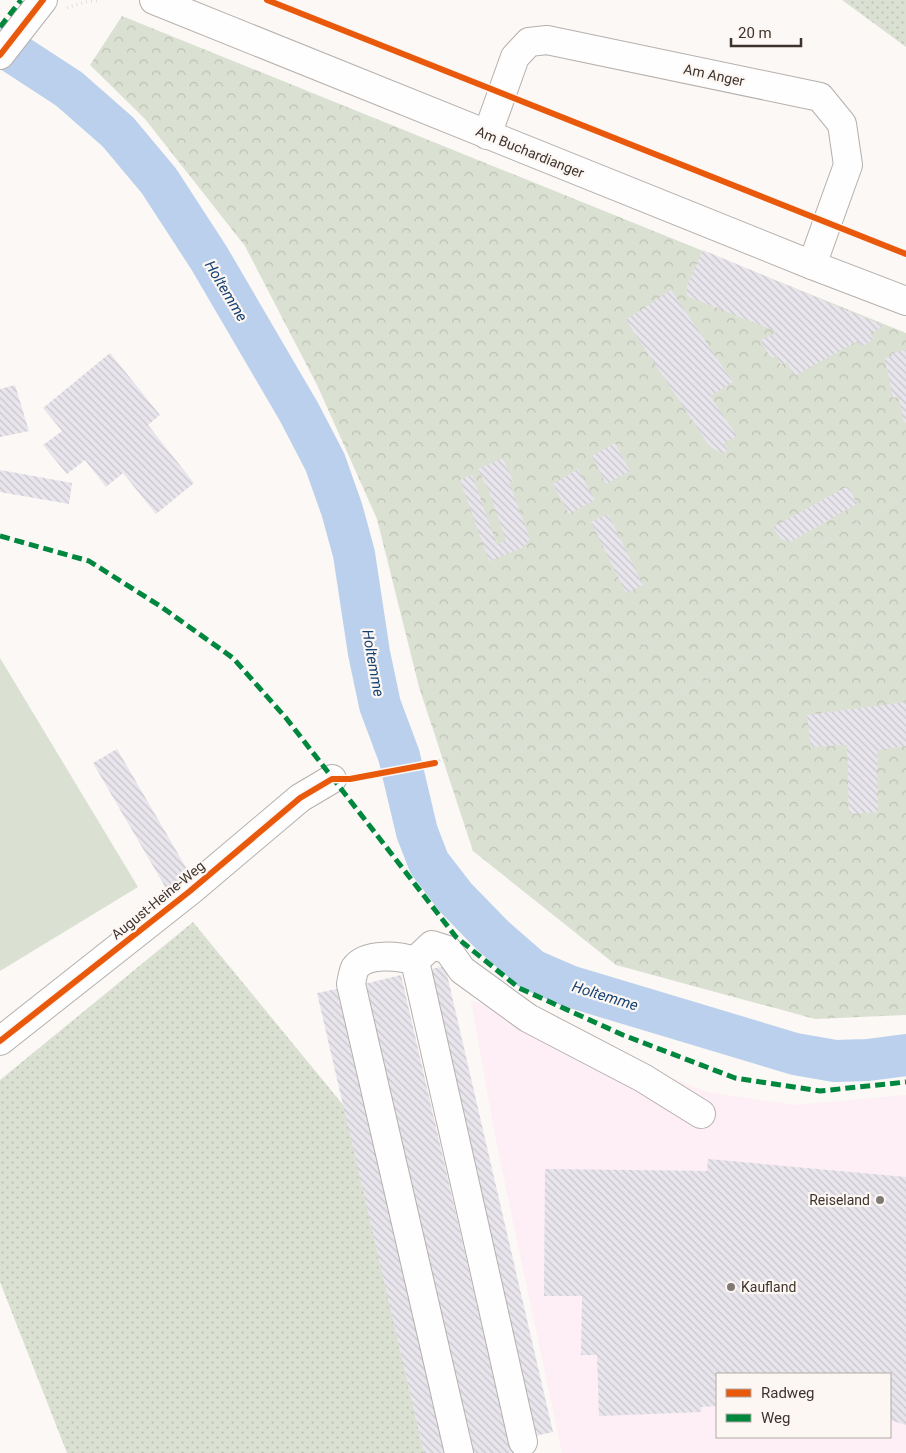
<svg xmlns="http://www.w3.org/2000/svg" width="906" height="1453" font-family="Roboto,sans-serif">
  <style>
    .commercial { fill: #fdeff5; fill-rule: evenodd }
    .grass { fill: url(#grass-dots) }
    .park { fill: url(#park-crowns) }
    .pitch { fill: #dbe1d2 }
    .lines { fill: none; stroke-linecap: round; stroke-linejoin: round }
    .river { stroke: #bad0ec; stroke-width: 42 }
    .building { fill: url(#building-back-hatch) }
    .minor-casing { stroke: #b6b0ac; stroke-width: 30 }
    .major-casing { stroke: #b6b0ac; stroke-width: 30 }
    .path { stroke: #e1dfdf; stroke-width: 3; stroke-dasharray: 1 4; stroke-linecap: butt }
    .minor { stroke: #fefefe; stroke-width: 28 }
    .major { stroke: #fefefe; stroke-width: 28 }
    .quiet { stroke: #00873e; stroke-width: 5; stroke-dasharray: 10 5; stroke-linecap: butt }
    .cycleway-casing { stroke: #fdf7f4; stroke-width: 9 }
    .cycleway { stroke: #e8590c; stroke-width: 6 }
    .poi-dot { fill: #807873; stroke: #fdf7f4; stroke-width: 2 }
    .labels { text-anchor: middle; stroke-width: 4.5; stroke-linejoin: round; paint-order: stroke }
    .street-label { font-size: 14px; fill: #3e332c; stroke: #fdf7f4 }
    .poi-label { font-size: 14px; fill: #3e332c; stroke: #fdf7f4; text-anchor: end }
    .water-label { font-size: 15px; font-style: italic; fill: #164374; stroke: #fdf7f4 }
  </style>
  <defs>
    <pattern id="grass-dots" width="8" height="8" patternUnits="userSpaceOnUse" patternTransform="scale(1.25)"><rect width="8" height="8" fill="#dbe1d2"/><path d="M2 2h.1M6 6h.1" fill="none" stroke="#bdc2b4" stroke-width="1.8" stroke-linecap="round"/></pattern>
    <pattern id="park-crowns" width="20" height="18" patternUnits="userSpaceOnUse" patternTransform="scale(1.25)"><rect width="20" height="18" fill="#dbe1d2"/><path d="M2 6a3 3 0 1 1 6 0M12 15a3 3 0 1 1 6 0" fill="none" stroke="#bdc2b4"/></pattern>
    <pattern id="building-back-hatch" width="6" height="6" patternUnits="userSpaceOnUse" patternTransform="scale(1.25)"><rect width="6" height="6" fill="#e8e5ed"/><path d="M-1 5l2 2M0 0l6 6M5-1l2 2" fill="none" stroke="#c8c5cb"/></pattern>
  </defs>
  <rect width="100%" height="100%" fill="#fbf8f6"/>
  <path class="commercial" d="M471,1000L707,1092L795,1105L906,1095V1453H562L496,1141ZM717,1374H890V1437H717Z"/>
  <g class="grass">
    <polygon points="842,0 906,0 906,47"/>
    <polygon points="193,922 344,1106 424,1453 67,1453 0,1282 0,1080"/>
  </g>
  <polygon class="park" points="122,16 906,333 906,1015 815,1019 616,965 473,851 419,687 377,519 318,387 245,246 145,119 90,65"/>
  <polygon class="pitch" points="0,658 138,887 0,971"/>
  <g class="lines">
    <polyline class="river" points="0,44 69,89 118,132 159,181 209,258 299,412 325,462 342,510 354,554 369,653 380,705 399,756 417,832 429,863 456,898 493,936 532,970 569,986 795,1054 835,1061 868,1060 906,1055"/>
  </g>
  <g class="building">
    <polygon points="703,250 884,326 870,333 874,339 861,347 858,341 794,376 787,362 781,365 776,355 771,359 761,340 778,332 687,296 687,286"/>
    <polygon points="671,290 733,382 710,396 737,436 723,444 728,448 724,454 710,447 626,320"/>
    <polygon points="906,350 906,422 904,423 899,397 893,398 885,358 892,356 891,353"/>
    <polygon points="110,353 160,415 148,425 194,483 156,514 123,473 106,487 85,460 67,474 43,445 62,431 43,408"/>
    <polygon points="15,385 29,431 0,437 0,389"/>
    <polygon points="615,443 630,471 606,484 592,456"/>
    <polygon points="503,458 513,481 509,482 530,539 522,548 489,561 460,480 472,475 497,545 506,540 488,489 478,469"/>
    <polygon points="578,469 595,500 569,514 553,484"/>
    <polygon points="0,470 72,483 69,504 0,492"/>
    <polygon points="848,486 857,504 790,542 781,539 773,527"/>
    <polygon points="608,514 643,585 626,593 591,522"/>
    <polygon points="906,702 906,746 877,750 878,812 849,814 847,745 811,747 807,715"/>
    <polygon points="117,749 191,876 167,890 93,763"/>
    <polygon points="445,966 553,1432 535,1436 427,970"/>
    <polygon points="401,975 511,1453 472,1453 364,984"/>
    <polygon points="337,989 445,1453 424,1453 317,993"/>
    <polygon points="708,1159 906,1177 906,1425 890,1420 890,1374 717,1374 717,1406 701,1407 701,1412 599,1416 597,1355 581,1355 582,1296 544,1296 545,1169 707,1171"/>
  </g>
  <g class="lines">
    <defs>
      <g id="minor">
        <polyline points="487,135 515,57 529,42 547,40 820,97 842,124 848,165 812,265"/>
        <path d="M415,961C400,956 366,952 355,968C353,972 352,979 351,984L459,1453"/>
        <polyline points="0,1041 190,891 300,798 332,779"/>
        <polyline points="523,1442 415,961 432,945 448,950 462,970 528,1018 643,1078 701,1114"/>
      </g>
      <g id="major">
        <polyline points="154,0 812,265 906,301"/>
        <polyline points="0,55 43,0"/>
      </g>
    </defs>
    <use href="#minor" class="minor-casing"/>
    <use href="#major" class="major-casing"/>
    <g class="path">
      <polyline points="67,8 85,2 101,0"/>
      <polyline points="483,735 506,753 574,741 681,693 799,631 906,655"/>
      <polyline points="435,763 906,495"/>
    </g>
    <use href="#minor" class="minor"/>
    <use href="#major" class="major"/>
    <g class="quiet">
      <polyline points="0,27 21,0"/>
      <polyline points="0,536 89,561 160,606 233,658 286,718 456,937 519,988 623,1035 735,1078 820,1091 906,1082"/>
    </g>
    <defs>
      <g id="cycleway">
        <polyline points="267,0 906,254"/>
        <polyline points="0,55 43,0"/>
        <polyline points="0,1041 190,891 300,798 332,779 350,779 435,763"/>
      </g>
    </defs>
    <use href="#cycleway" class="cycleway-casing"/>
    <use href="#cycleway" class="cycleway"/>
  </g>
  <g class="poi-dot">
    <circle cx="880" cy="1200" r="5"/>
    <circle cx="731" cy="1287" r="5"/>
  </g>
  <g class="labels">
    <g class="street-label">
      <text transform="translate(714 75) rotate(12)" y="5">Am Anger</text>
      <text transform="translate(530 152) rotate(22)" y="5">Am Buchardianger</text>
      <text transform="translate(158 900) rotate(-39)" y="5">August-Heine-Weg</text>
    </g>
    <g class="poi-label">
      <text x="870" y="1205">Reiseland</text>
      <text x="741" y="1292" text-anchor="start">Kaufland</text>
    </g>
    <g class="water-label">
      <text transform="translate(226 291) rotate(59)" y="5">Holtemme</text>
      <text transform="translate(373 663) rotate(80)" y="5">Holtemme</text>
      <text transform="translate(605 996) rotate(17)" y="5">Holtemme</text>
    </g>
  </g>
  <rect x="716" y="1373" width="175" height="65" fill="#fdf7f4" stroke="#b1a9a4"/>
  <rect x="726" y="1389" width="25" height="8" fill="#e8590c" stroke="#b1a9a4"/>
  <text x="761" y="1398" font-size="15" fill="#3e332c">Radweg</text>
  <rect x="726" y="1414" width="25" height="8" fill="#00873e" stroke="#b1a9a4"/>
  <text x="761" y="1423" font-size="15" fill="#3e332c">Weg</text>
  <path d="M731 38v8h70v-8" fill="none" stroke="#3e332c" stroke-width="2.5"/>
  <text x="738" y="38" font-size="15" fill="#3e332c" stroke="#fdf7f4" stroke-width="4" paint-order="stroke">20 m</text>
</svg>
